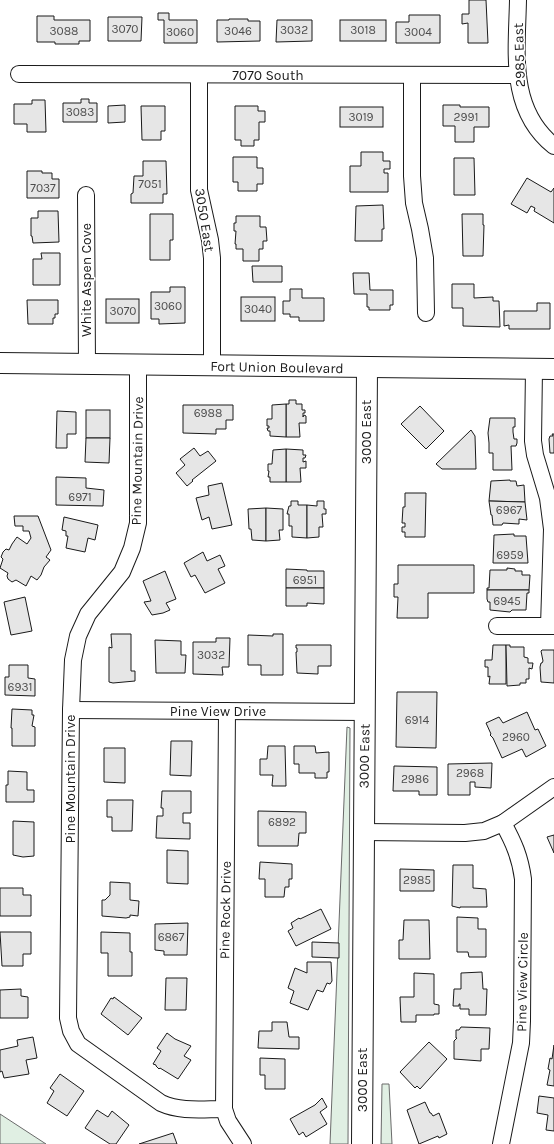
<svg xmlns="http://www.w3.org/2000/svg" width="554" height="1144" font-family="Karla,sans-serif">
  <style>
    .green { fill: #e0efe3; stroke: #6a6a6a }
    .building { fill: #e6e6e6; stroke: #1a1a1a }
    .lines { fill: none; stroke-linecap: round; stroke-linejoin: round }
    .minor-casing { stroke: #1a1a1a; stroke-width: 18 }
    .major-casing { stroke: #1a1a1a; stroke-width: 22 }
    .minor { stroke: #fff; stroke-width: 16 }
    .major { stroke: #fff; stroke-width: 20 }
    .labels { text-anchor: middle; stroke-width: 3; stroke-linejoin: round; paint-order: stroke }
    .number-label { font-size: 12px; fill: #4d4d4d }
    .street-label { font-size: 14px; fill: #1a1a1a; stroke: #fff }
  </style>
  <rect width="100%" height="100%" fill="#fff"/>
  <g class="green">
    <polygon points="347,727 350,728 348,1144 330,1144"/>
    <polygon points="382,1084 389,1084 392,1144 381,1144"/>
    <polygon points="0,1114 46,1144 0,1144"/>
  </g>
  <g class="building">
    <polygon points="469,0 486,0 488,43 468,43 468,23 462,24 462,14 469,14"/>
    <polygon points="158,13 169,13 169,20 197,20 197,43 164,43 164,20 158,20"/>
    <polygon points="409,15 440,15 440,43 396,43 396,22 409,22"/>
    <polygon points="37,16 54,16 54,20 90,20 90,41 79,41 79,44 55,44 55,42 37,42"/>
    <polygon points="108,17 142,17 141,41 108,41"/>
    <polygon points="229,19 248,19 248,21 260,21 260,41 217,42 217,20 229,20"/>
    <polygon points="277,20 312,20 312,41 276,42"/>
    <rect x="340" y="20" width="46" height="21"/>
    <polygon points="81,99 89,99 89,103 97,103 97,122 63,122 63,103 81,103"/>
    <polygon points="32,100 45,100 46,132 27,132 27,124 14,124 14,104 32,104"/>
    <polygon points="125,105 125,122 108,123 108,106"/>
    <polygon points="443,105 460,105 460,107 489,107 489,127 474,127 474,142 455,142 455,126 443,126"/>
    <polygon points="141,106 165,106 165,131 161,131 161,140 142,140"/>
    <polygon points="235,106 258,106 258,111 265,111 265,122 259,122 259,140 254,140 254,146 241,146 241,140 235,140"/>
    <rect x="340" y="107" width="43" height="20"/>
    <polygon points="361,152 383,152 383,161 390,161 390,169 384,169 384,173 388,173 388,192 350,192 350,166 361,166"/>
    <polygon points="233,157 257,157 257,168 263,168 263,184 257,184 257,191 238,191 238,182 233,182"/>
    <polygon points="454,158 474,158 475,195 454,195"/>
    <polygon points="143,161 166,161 167,194 163,194 163,203 131,203 131,194 133,193 134,176 143,176"/>
    <polygon points="27,171 42,171 42,173 52,173 52,179 59,179 59,198 27,198"/>
    <polygon points="527,178 551,192 554,188 554,223 534,211 535,208 531,206 527,213 511,204"/>
    <polygon points="383,205 384,229 382,229 382,241 355,241 356,206"/>
    <polygon points="38,211 58,211 59,242 33,243 32,236 31,236 31,218 38,218"/>
    <polygon points="150,214 173,214 173,240 170,240 170,260 150,260"/>
    <polygon points="462,214 483,214 483,225 484,225 483,256 463,256"/>
    <polygon points="236,216 260,216 260,227 266,227 267,241 263,241 263,249 259,249 259,261 243,261 243,249 236,249 236,244 235,244 236,231 234,231 234,223 236,223"/>
    <polygon points="41,253 60,253 60,285 33,285 33,259 42,259"/>
    <polygon points="252,266 282,266 282,282 253,282"/>
    <polygon points="353,273 369,273 370,290 393,290 393,305 390,305 390,310 369,310 369,307 367,307 367,294 354,294"/>
    <polygon points="452,284 474,284 474,298 493,297 493,301 499,301 500,327 463,326 463,308 452,308"/>
    <polygon points="170,287 185,287 185,323 159,324 159,319 151,319 151,292 170,292"/>
    <polygon points="290,289 302,289 302,298 324,298 324,321 299,321 299,317 290,317 290,314 283,314 283,301 290,301"/>
    <rect x="241" y="297" width="34" height="24"/>
    <rect x="106" y="299" width="33" height="24"/>
    <polygon points="27,300 58,300 58,314 55,314 55,318 53,318 53,324 28,324"/>
    <polygon points="537,303 550,303 550,329 509,329 509,325 504,326 504,311 537,311"/>
    <polygon points="289,400 296,400 296,404 302,404 302,410 305,410 305,413 303,413 303,417 304,415 306,416 306,423 299,423 300,437 286,437 286,404 289,404"/>
    <polygon points="286,404 286,437 270,436 270,431 268,431 267,428 269,428 269,426 267,426 267,419 272,419 272,405"/>
    <polygon points="183,405 233,405 233,420 226,420 226,429 216,429 216,434 183,433"/>
    <polygon points="420,406 444,431 426,449 401,424"/>
    <rect x="86" y="410" width="24" height="28"/>
    <polygon points="57,411 76,412 76,434 67,434 67,448 56,448"/>
    <polygon points="490,418 515,418 515,427 513,427 513,432 514,439 517,439 517,443 516,446 511,446 512,470 493,470 493,453 489,453 489,443 488,433"/>
    <polygon points="471,430 475,436 476,469 442,469 436,464"/>
    <polygon points="552,434 554,434 554,453 550,453 549,439 550,436 553,436"/>
    <polygon points="86,438 110,438 109,463 85,462"/>
    <polygon points="194,448 200,456 208,451 216,461 192,480 193,481 187,486 176,473 185,465 180,459"/>
    <polygon points="286,449 303,450 303,455 306,455 305,458 303,458 303,462 306,461 306,468 300,468 301,482 286,482"/>
    <polygon points="286,449 286,482 270,482 270,477 268,477 269,471 268,471 268,464 272,464 273,450"/>
    <polygon points="56,477 86,478 86,488 104,490 103,506 56,505"/>
    <polygon points="510,480 510,481 516,481 517,486 524,485 525,502 489,501 491,481"/>
    <polygon points="222,483 232,525 212,529 209,517 202,520 196,498 209,495 208,486"/>
    <polygon points="405,493 426,493 425,537 405,537 405,532 402,532 402,527 405,527 405,523 402,523 403,507 405,507"/>
    <polygon points="291,501 298,501 298,505 307,505 307,538 292,537 292,526 289,526 289,514 287,514 289,506 291,506"/>
    <polygon points="317,501 324,501 324,509 326,509 326,514 322,514 323,527 319,527 319,537 307,538 307,505 317,506"/>
    <polygon points="489,501 525,502 527,520 519,519 519,524 503,523 502,525 493,525 492,515 491,515"/>
    <polygon points="266,508 266,541 252,540 251,529 249,529 248,509"/>
    <polygon points="266,508 283,509 283,530 279,530 280,540 266,541"/>
    <polygon points="14,516 38,516 51,550 46,557 50,560 44,567 41,575 37,580 31,576 26,586 16,580 12,582 8,579 7,576 8,573 0,568 3,559 1,557 3,552 6,549 9,550 12,544 17,537 27,544 31,538 29,531 23,531 23,526 15,526"/>
    <polygon points="64,517 98,525 95,540 88,538 85,552 66,548 68,536 66,536 66,531 62,530"/>
    <polygon points="514,534 514,536 526,536 528,563 493,563 494,535"/>
    <polygon points="203,552 207,561 220,555 225,566 218,569 225,583 205,593 195,575 191,577 184,563"/>
    <polygon points="398,565 474,565 474,593 428,593 428,618 397,618 398,597 394,597 394,584 398,584"/>
    <polygon points="507,568 515,569 515,571 522,571 522,575 530,575 529,590 487,590 487,588 489,588 490,570 507,570"/>
    <polygon points="286,569 307,570 307,571 324,571 324,588 286,588"/>
    <polygon points="165,571 176,599 166,603 170,610 163,613 152,615 144,602 151,601 143,581"/>
    <polygon points="286,588 324,588 324,604 307,603 307,606 286,606"/>
    <polygon points="487,590 529,590 529,593 527,593 526,610 512,610 510,612 490,610 490,602 488,602 487,599"/>
    <polygon points="25,597 32,631 11,635 4,602"/>
    <polygon points="111,634 131,634 131,671 135,671 135,681 113,683 109,682 109,647 112,648"/>
    <polygon points="273,634 283,634 283,675 261,675 261,665 248,665 248,635 273,636"/>
    <polygon points="216,638 230,638 229,667 222,667 223,675 193,674 193,642 216,642"/>
    <polygon points="155,640 181,641 181,655 186,655 185,673 156,673"/>
    <polygon points="296,645 331,645 331,666 318,666 318,674 297,673 296,652 297,652 297,648 296,648"/>
    <polygon points="493,645 506,645 506,684 489,684 490,676 488,677 488,667 485,667 485,660 492,660"/>
    <polygon points="506,645 510,645 510,647 524,647 524,657 528,658 528,663 533,663 532,669 529,668 529,679 526,679 526,683 520,683 520,685 507,686"/>
    <polygon points="542,650 554,650 554,683 541,682 540,667 541,663 542,663 543,661 541,651"/>
    <polygon points="9,665 28,665 28,678 35,679 35,696 5,695 5,677 9,677"/>
    <polygon points="397,692 437,692 436,748 396,747"/>
    <polygon points="12,709 32,710 32,715 34,715 32,726 35,727 35,746 12,746 12,728 11,728"/>
    <polygon points="527,712 535,730 538,729 546,746 526,757 522,749 502,758 493,738 490,735 491,734 486,723 499,717 503,723"/>
    <polygon points="171,741 192,741 191,776 170,775"/>
    <polygon points="268,746 285,746 286,786 272,786 273,775 260,775 260,759 267,759"/>
    <polygon points="294,746 315,746 316,753 329,752 329,772 327,772 327,778 315,778 315,773 299,773 299,764 294,764"/>
    <polygon points="104,748 125,748 125,783 104,782"/>
    <polygon points="492,763 491,788 475,787 475,782 470,782 470,795 448,795 448,764"/>
    <polygon points="394,766 437,767 437,795 419,795 419,791 393,791"/>
    <polygon points="8,771 27,772 27,790 34,790 34,802 6,802 6,785 8,785"/>
    <polygon points="162,791 191,791 191,813 183,813 183,823 190,823 190,839 156,838 157,816 163,816 163,808 161,808"/>
    <polygon points="107,800 133,800 132,831 112,831 112,817 107,817"/>
    <polygon points="258,811 306,812 306,833 299,833 298,846 258,846"/>
    <polygon points="13,821 34,822 34,856 23,857 13,855"/>
    <polygon points="554,835 554,853 547,837"/>
    <polygon points="167,850 188,851 188,884 167,883"/>
    <polygon points="260,862 292,864 292,879 289,879 289,887 285,887 284,897 265,897 265,879 259,879"/>
    <polygon points="453,865 473,865 473,888 486,889 487,907 460,907 460,908 452,906"/>
    <polygon points="400,869 434,870 434,891 400,891"/>
    <polygon points="110,882 130,883 130,900 139,901 138,916 130,915 130,917 126,918 102,916 102,900 105,900 110,895"/>
    <polygon points="0,888 23,888 23,895 31,895 31,916 0,916"/>
    <polygon points="321,909 331,929 296,946 288,931 293,928 291,923 299,918 300,919"/>
    <polygon points="457,917 478,918 478,929 486,929 486,957 469,957 468,952 457,952"/>
    <polygon points="404,920 429,920 430,959 399,959 399,940 403,940"/>
    <polygon points="188,923 187,955 164,955 164,951 155,950 155,924"/>
    <polygon points="0,932 31,932 31,954 23,954 23,966 2,966"/>
    <polygon points="101,932 130,933 130,952 132,952 132,976 108,976 108,953 101,953"/>
    <polygon points="312,942 339,943 339,958 312,957"/>
    <polygon points="307,962 331,962 332,981 330,984 327,983 323,992 317,990 308,1010 290,1003 294,991 288,988 295,968 307,973"/>
    <polygon points="482,972 483,989 487,989 486,1015 469,1015 469,1009 460,1009 460,1004 459,1004 459,1006 453,1006 454,989 461,989 461,973"/>
    <polygon points="414,973 434,974 434,1004 439,1005 439,1014 434,1014 434,1015 416,1015 416,1022 401,1022 400,997 414,997"/>
    <polygon points="166,978 187,978 186,1010 165,1010"/>
    <polygon points="21,989 21,996 28,997 28,1018 0,1018 0,990"/>
    <polygon points="114,997 142,1018 128,1035 101,1014 111,998 113,999"/>
    <polygon points="272,1022 287,1022 289,1037 299,1037 299,1049 258,1048 259,1031 272,1031"/>
    <polygon points="461,1027 490,1028 489,1049 481,1049 481,1061 454,1059 454,1041 457,1038 456,1038 456,1030 459,1030"/>
    <polygon points="167,1033 175,1039 191,1046 184,1056 191,1060 178,1079 160,1068 159,1069 156,1066 156,1065 153,1064 161,1051 157,1048"/>
    <polygon points="33,1037 37,1058 26,1060 29,1074 4,1078 2,1071 0,1072 0,1050 18,1046 17,1040"/>
    <polygon points="429,1042 447,1059 420,1089 417,1086 415,1088 400,1072"/>
    <polygon points="554,1045 554,1086 547,1085 550,1070 548,1069 550,1058 552,1059"/>
    <polygon points="260,1058 285,1059 285,1089 265,1089 265,1075 260,1075"/>
    <polygon points="60,1074 84,1091 67,1116 47,1103 54,1091 50,1088"/>
    <polygon points="539,1096 554,1098 554,1131 546,1130 548,1115 537,1113"/>
    <polygon points="322,1098 327,1107 320,1112 327,1124 306,1137 303,1132 299,1135 290,1119 315,1105"/>
    <polygon points="425,1102 430,1113 431,1113 433,1116 439,1113 447,1134 439,1138 438,1136 419,1144 407,1110"/>
    <polygon points="97,1110 108,1117 112,1111 129,1125 116,1144 110,1144 85,1128"/>
    <polygon points="173,1133 177,1144 139,1144"/>
  </g>
  <g class="lines">
    <defs>
      <g id="minor">
        <path d="M518,0C517,52 508,109 554,146"/>
        <polyline points="19,74 517,75"/>
        <polyline points="199,75 199,190 210,240 212,258 212,366"/>
        <polyline points="412,75 412,176 414,203 420,229 425,258 426,313"/>
        <polyline points="86,195 87,364"/>
        <path d="M138,365V523L132,548L122,572L88,614L78,636L73,660L71,710L68,1018L71,1031L78,1044L161,1103C181,1112 202,1109 224,1109"/>
        <polyline points="534,369 533,441 535,455 548,498 552,529 549,626"/>
        <polyline points="497,626 554,626"/>
        <polyline points="71,710 365,712"/>
        <polyline points="227,711 224,1109 228,1121 243,1144"/>
        <polyline points="363,832 465,833 484,831 503,823 554,787"/>
        <path d="M501,1144L521,1043L522,1021L523,879C520,857 514,843 503,823"/>
      </g>
      <g id="major">
        <polyline points="0,363 554,369"/>
        <polyline points="362,1144 367,368"/>
      </g>
    </defs>
    <use href="#minor" class="minor-casing"/>
    <use href="#major" class="major-casing"/>
    <use href="#minor" class="minor"/>
    <use href="#major" class="major"/>
  </g>
  <g class="labels">
    <g class="number-label">
      <text x="125" y="33">3070</text>
      <text x="294" y="34">3032</text>
      <text x="363" y="34">3018</text>
      <text x="64" y="35">3088</text>
      <text x="238" y="35">3046</text>
      <text x="180" y="36">3060</text>
      <text x="418" y="36">3004</text>
      <text x="80" y="116">3083</text>
      <text x="361" y="121">3019</text>
      <text x="466" y="121">2991</text>
      <text x="150" y="188">7051</text>
      <text x="43" y="192">7037</text>
      <text x="168" y="310">3060</text>
      <text x="258" y="313">3040</text>
      <text x="123" y="315">3070</text>
      <text x="208" y="417">6988</text>
      <text x="80" y="501">6971</text>
      <text x="509" y="514">6967</text>
      <text x="510" y="559">6959</text>
      <text x="305" y="584">6951</text>
      <text x="507" y="605">6945</text>
      <text x="211" y="659">3032</text>
      <text x="20" y="691">6931</text>
      <text x="417" y="724">6914</text>
      <text x="516" y="741">2960</text>
      <text x="470" y="777">2968</text>
      <text x="415" y="783">2986</text>
      <text x="282" y="826">6892</text>
      <text x="417" y="884">2985</text>
      <text x="171" y="941">6867</text>
    </g>
    <g class="street-label">
      <text transform="translate(519 55) rotate(-92)" y="5">2985 East</text>
      <text x="268" y="80">7070 South</text>
      <text transform="translate(205 220) rotate(81)" y="5">3050 East</text>
      <text transform="translate(86 280) rotate(-90)" y="5">White Aspen Cove</text>
      <text transform="translate(277 367) rotate(1)" y="5">Fort Union Boulevard</text>
      <text transform="translate(366 432) rotate(-90)" y="5">3000 East</text>
      <text transform="translate(137 461) rotate(-89)" y="5">Pine Mountain Drive</text>
      <text x="218" y="716">Pine View Drive</text>
      <text transform="translate(364 756) rotate(-89)" y="5">3000 East</text>
      <text transform="translate(70 779) rotate(-90)" y="5">Pine Mountain Drive</text>
      <text transform="translate(225 910) rotate(-89)" y="5">Pine Rock Drive</text>
      <text transform="translate(522 982) rotate(-89)" y="5">Pine View Circle</text>
      <text transform="translate(362 1080) rotate(-90)" y="5">3000 East</text>
    </g>
  </g>
</svg>
